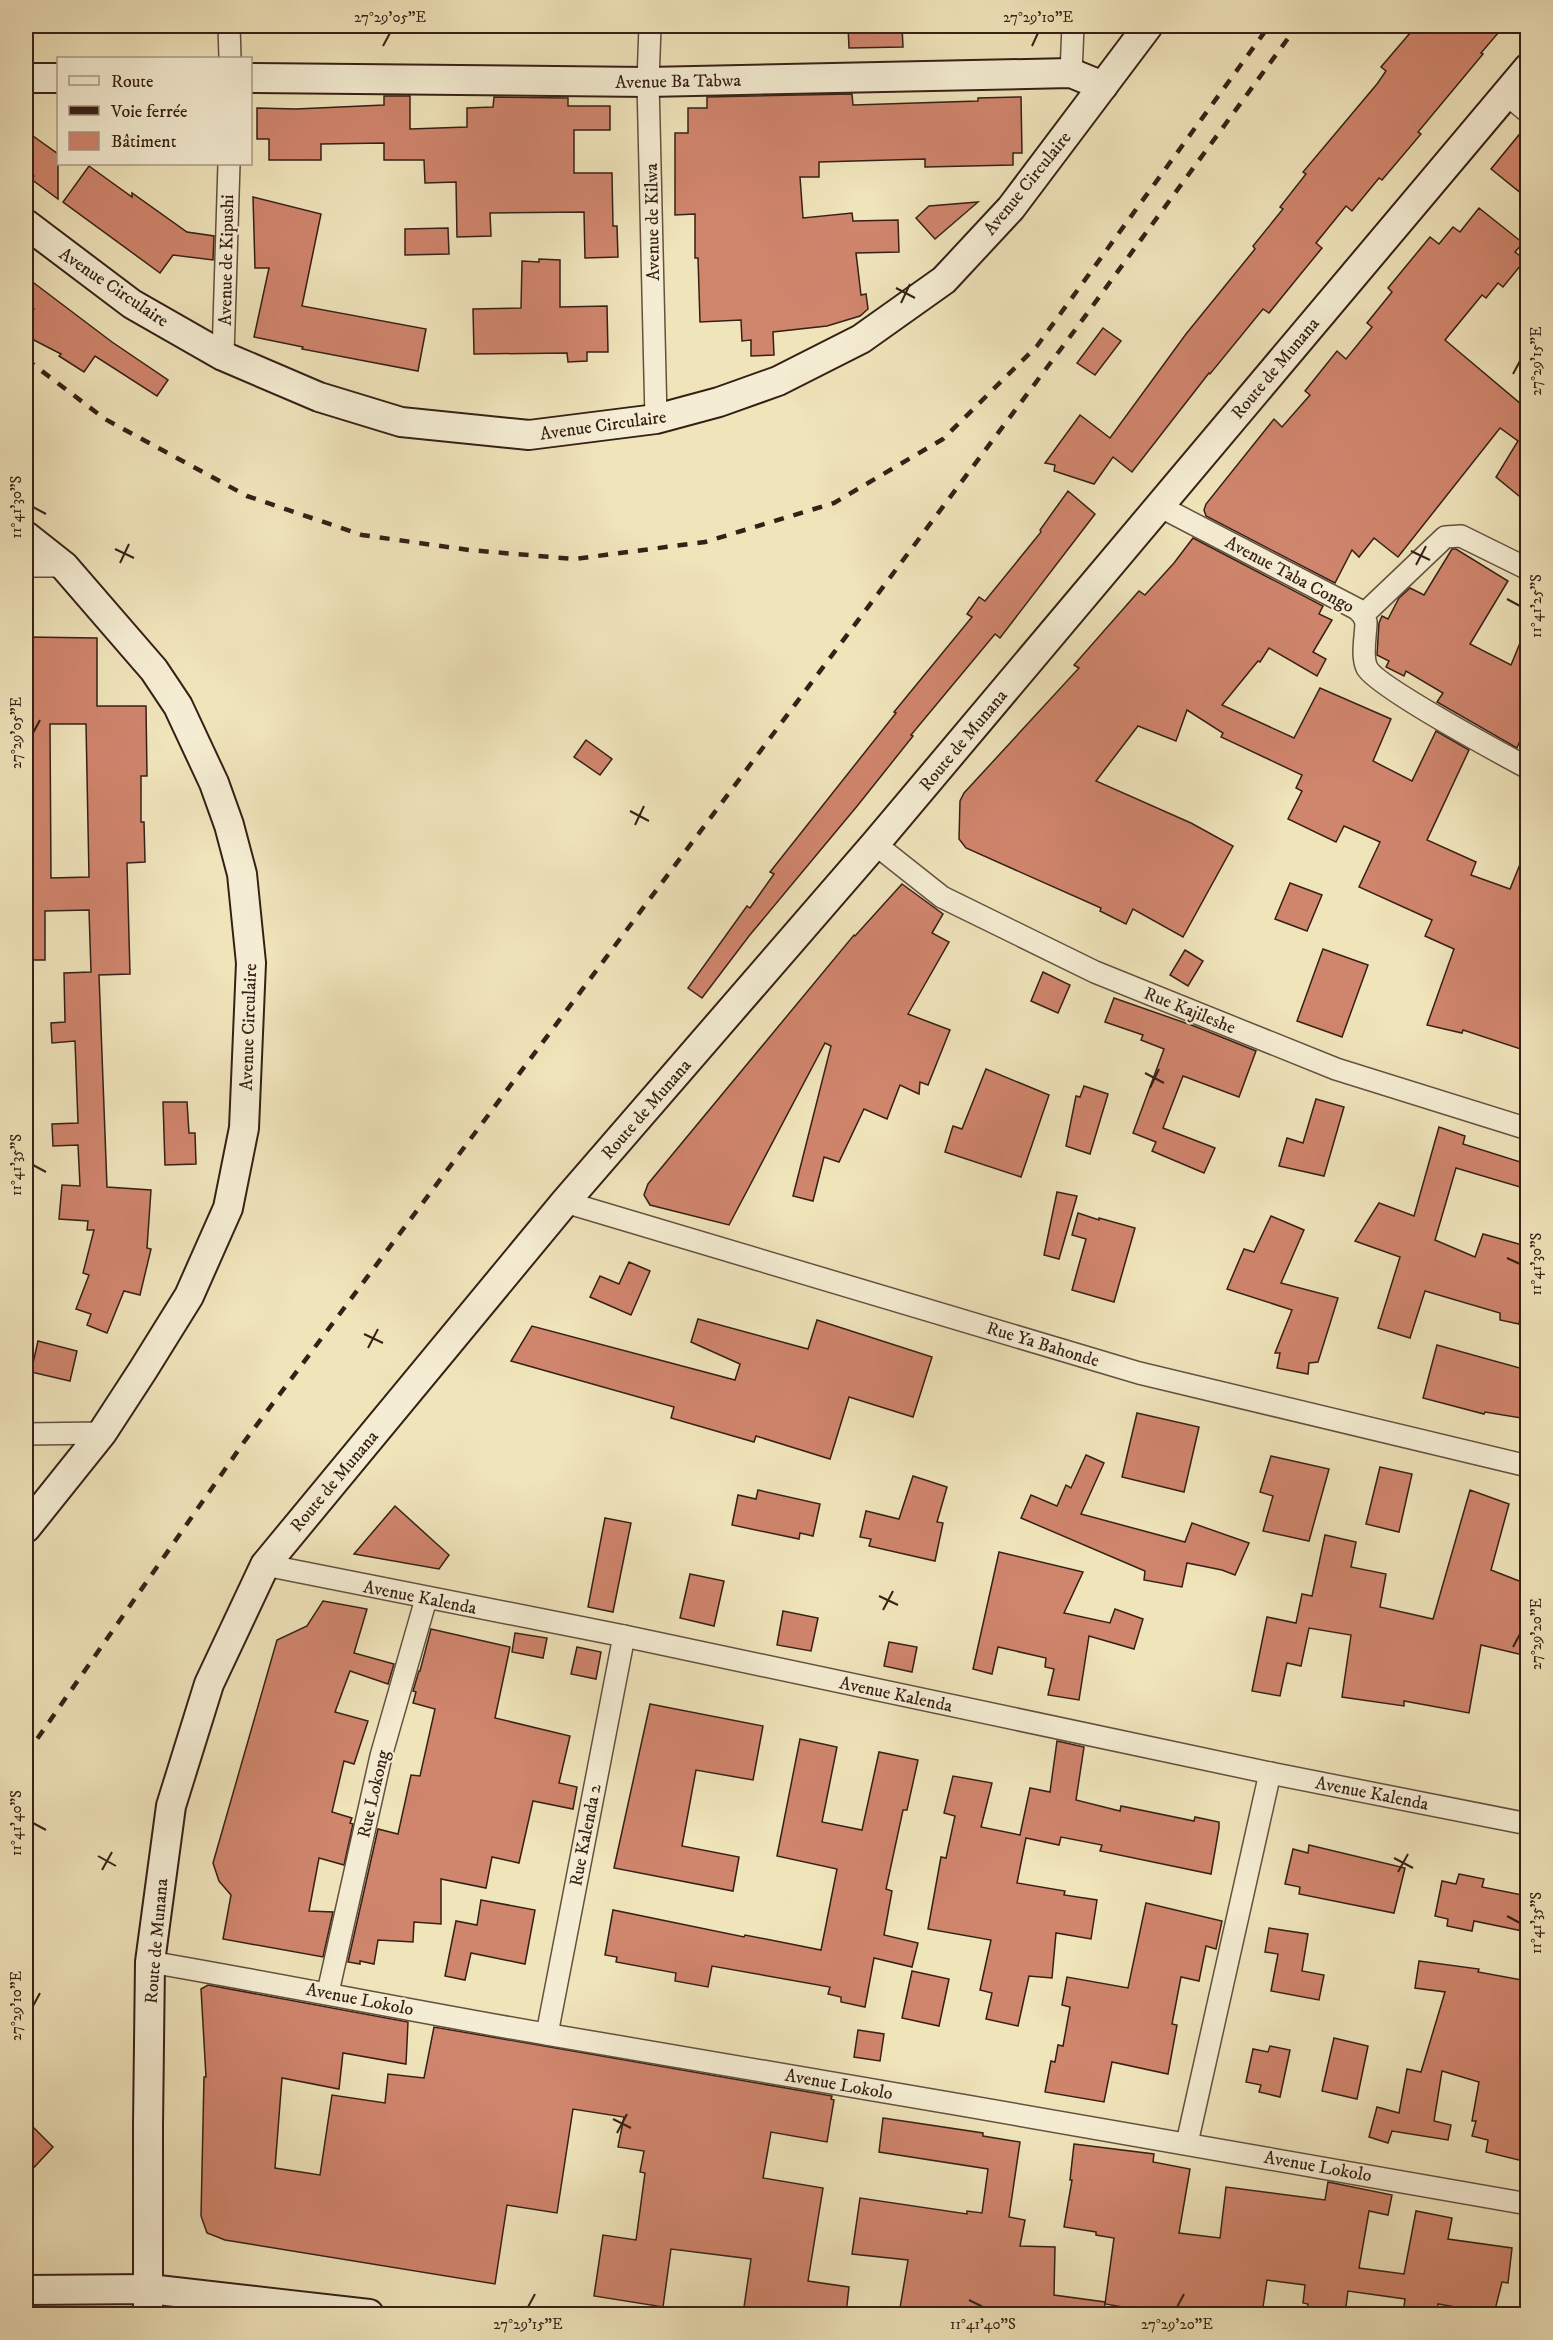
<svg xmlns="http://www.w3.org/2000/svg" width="1553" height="2340" font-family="'IM FELL DW Pica',serif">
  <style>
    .building { fill: #d0856d; stroke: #362016; stroke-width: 1.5; fill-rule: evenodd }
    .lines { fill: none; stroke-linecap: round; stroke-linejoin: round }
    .street-casing { stroke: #64513f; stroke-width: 24 }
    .secondary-casing { stroke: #362016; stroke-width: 32 }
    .street { stroke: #f5edd3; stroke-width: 21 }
    .secondary { stroke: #f5edd3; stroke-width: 28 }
    .rail { stroke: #362016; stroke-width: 4.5; stroke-dasharray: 10 10; stroke-linecap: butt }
    .ticks { fill: none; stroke: #362016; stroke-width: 2 }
    .labels { text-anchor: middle; stroke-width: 4.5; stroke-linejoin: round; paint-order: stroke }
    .street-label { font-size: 18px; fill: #362016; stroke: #f5edd3 }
    .neatline { fill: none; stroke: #362016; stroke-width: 2 }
    .ticks-label { font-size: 15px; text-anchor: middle; fill: #362016 }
  </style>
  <rect width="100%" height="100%" fill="#f0e4bb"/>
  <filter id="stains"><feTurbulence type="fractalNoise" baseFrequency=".00333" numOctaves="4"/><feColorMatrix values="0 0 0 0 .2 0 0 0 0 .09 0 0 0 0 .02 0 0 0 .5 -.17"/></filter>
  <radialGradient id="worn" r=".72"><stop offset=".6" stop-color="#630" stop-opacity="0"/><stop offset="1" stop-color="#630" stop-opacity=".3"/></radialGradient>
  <g class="building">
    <polygon points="848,26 902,26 903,47 849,48"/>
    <polygon points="1416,26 1504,26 1481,53 1483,54 1418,132 1421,134 1382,180 1379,178 1352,211 1346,206 1316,243 1322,248 1295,281 1269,313 1263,309 1210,374 1209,373 1132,472 1113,457 1094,484 1054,471 1055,465 1045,463 1080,415 1110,438 1186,334 1255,249 1253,246 1283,209 1280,207 1306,174 1303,172 1377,84 1386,71 1381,67"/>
    <polygon points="852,94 853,105 978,101 978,98 1021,97 1022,153 1013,153 1013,165 925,167 925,159 819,162 819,177 800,177 803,218 852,213 853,221 898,220 899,252 856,253 861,295 866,294 868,309 860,316 827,326 773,332 774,355 751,356 751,340 742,341 741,320 700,322 698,258 695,258 695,214 675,215 675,133 688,133 688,108 707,108 707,97"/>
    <polygon points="384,96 410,96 410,129 467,127 467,108 493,107 494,97 568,98 568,106 610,106 610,130 574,130 574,173 612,173 613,226 617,226 618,257 585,258 584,212 490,213 491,236 457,237 456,182 425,183 424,160 384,160 384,143 321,144 321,160 269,160 269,139 257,139 257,108 296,109 384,105"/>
    <polygon points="1527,125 1527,124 1527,198 1491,169"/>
    <polygon points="26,131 58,154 58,199 31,179 34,176 26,170"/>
    <polygon points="89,166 132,197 132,193 187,232 214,236 213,260 173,255 160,273 63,202"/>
    <polygon points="253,197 321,214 302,306 426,329 418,371 302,349 303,347 254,337 269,268 255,268"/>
    <polygon points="978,202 935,239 916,218 929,206"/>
    <polygon points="1479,208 1523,243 1515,252 1525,260 1503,287 1498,283 1486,298 1482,295 1445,340 1527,409 1527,486 1519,496 1496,477 1518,441 1500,428 1398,557 1374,538 1359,557 1352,550 1335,583 1206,516 1204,510 1206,504 1274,419 1282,427 1310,395 1305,391 1337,351 1346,359 1372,327 1367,323 1392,292 1388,288 1430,237 1439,244 1453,227 1460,232"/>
    <polygon points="448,228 449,254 405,255 405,229"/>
    <polygon points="539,259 560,260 560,307 607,306 608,352 587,352 587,361 568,362 567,353 474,354 473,309 521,308 522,261 539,262"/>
    <polygon points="26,277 112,342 168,380 157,396 95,356 84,372 59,356 61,354 26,336 26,323 34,309 26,302"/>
    <polygon points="1103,328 1121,341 1095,375 1077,363"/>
    <polygon points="1068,491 1095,514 1000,638 995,634 911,735 913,736 858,805 749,936 702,998 688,988 747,906 750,908 774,874 770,872 896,713 894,712 972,617 967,614 979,597 985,601 1041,532 1040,530"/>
    <polygon points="1193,538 1323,606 1319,614 1332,620 1313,652 1326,659 1317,676 1269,648 1260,662 1258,661 1222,705 1294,738 1320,688 1391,719 1373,761 1412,781 1436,731 1469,750 1427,840 1476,862 1471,875 1510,889 1527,847 1527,1051 1463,1030 1462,1033 1427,1025 1454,949 1425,936 1432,920 1359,887 1380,842 1344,826 1336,842 1288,819 1302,791 1296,788 1302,775 1221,737 1223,733 1187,710 1176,741 1138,726 1096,781 1191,823 1233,846 1183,937 1133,909 1126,924 1100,911 1101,908 966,848 959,839 960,801 964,793 1079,668 1074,665 1139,591 1145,595 1174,563"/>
    <polygon points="1452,549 1456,549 1508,581 1470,644 1511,665 1527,626 1527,724 1517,748 1437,702 1443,693 1406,671 1404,676 1386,667 1389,661 1377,655 1379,623 1382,616 1388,619 1399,598 1410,588 1424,595"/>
    <path d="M26,637L97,638V706H146L147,776H141V822H144L145,862L127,863L130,974L99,975L107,1187L151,1190L147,1248L151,1249L140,1295L124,1291L107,1333L87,1325L91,1314L76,1309L89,1275L83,1273L94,1230H87L88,1221L59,1219L62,1185L80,1186L78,1145L53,1146L52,1124L78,1123L75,1041L52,1043L51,1023L65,1022L64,973L91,972L89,910L45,911V960H26ZM50,724H86L89,877L51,878Z"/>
    <polygon points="586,740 612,759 600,775 574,757"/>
    <polygon points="1290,883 1322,895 1307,931 1275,919"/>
    <polygon points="902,884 943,914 932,933 949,942 908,1014 950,1030 928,1085 920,1082 919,1094 900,1085 887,1119 864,1109 839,1162 824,1157 813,1201 793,1196 831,1046 825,1043 729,1225 650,1205 644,1195 648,1184 854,935 855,936"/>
    <polygon points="1323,949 1368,965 1342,1037 1297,1021"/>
    <polygon points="1185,950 1203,961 1188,986 1170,975"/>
    <polygon points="1043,972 1070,985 1058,1013 1031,1001"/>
    <polygon points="1114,998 1194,1026 1256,1051 1239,1097 1183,1076 1163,1128 1215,1148 1204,1173 1152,1151 1156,1142 1133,1133 1164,1049 1141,1040 1143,1035 1105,1022"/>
    <polygon points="986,1069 1049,1095 1021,1177 945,1152 953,1126 962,1129"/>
    <polygon points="1084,1086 1108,1094 1090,1154 1066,1146 1076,1096 1080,1097"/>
    <polygon points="1316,1099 1344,1107 1324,1176 1279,1166 1287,1138 1303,1143"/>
    <polygon points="163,1102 187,1102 189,1133 195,1133 196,1164 165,1165"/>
    <polygon points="1439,1127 1465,1136 1463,1144 1527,1164 1527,1189 1456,1168 1435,1240 1475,1257 1483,1234 1526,1246 1521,1259 1527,1262 1527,1286 1519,1324 1500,1320 1500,1313 1425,1291 1410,1338 1378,1328 1400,1257 1355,1241 1379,1203 1414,1216"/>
    <polygon points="1057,1192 1077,1196 1059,1259 1044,1255"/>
    <polygon points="1078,1213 1099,1220 1099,1218 1135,1228 1114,1302 1072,1290 1086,1239 1072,1235"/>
    <polygon points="1271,1216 1304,1230 1281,1283 1338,1298 1318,1362 1309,1363 1308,1374 1277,1368 1280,1353 1275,1353 1292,1310 1227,1289 1244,1249 1254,1252"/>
    <polygon points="629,1262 650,1271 631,1315 590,1297 600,1276 619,1284"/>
    <polygon points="698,1319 808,1349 817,1320 932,1357 913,1417 849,1397 830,1459 756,1436 754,1442 671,1418 674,1407 511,1361 532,1326 735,1380 740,1364 691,1342"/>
    <polygon points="38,1341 77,1351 70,1381 31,1372"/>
    <polygon points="1437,1345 1527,1370 1527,1419 1485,1412 1484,1414 1423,1398"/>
    <polygon points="1137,1413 1199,1427 1184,1492 1122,1477"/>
    <polygon points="1086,1455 1104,1463 1081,1514 1185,1542 1192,1523 1249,1543 1235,1575 1222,1570 1187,1563 1182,1587 1144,1580 1145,1571 1021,1518 1031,1495 1057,1506 1066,1485 1071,1488"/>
    <polygon points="1271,1456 1329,1469 1309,1541 1263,1531 1273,1496 1260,1492"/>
    <polygon points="1380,1467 1412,1474 1399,1532 1366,1524"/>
    <polygon points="913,1476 947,1487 937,1522 943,1523 935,1561 869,1546 871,1539 860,1537 866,1511 899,1519"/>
    <polygon points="758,1490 820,1504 813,1536 800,1533 799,1539 732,1525 738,1495 756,1499"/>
    <polygon points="1470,1490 1509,1504 1491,1570 1527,1584 1527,1656 1481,1645 1469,1713 1404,1701 1404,1706 1342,1697 1351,1635 1309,1628 1301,1666 1287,1663 1280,1696 1252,1691 1267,1617 1296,1623 1302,1594 1312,1596 1325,1535 1356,1542 1351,1567 1386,1574 1380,1607 1433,1619"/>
    <polygon points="395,1506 449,1555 439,1569 354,1554"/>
    <polygon points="605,1518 631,1523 613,1612 588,1607"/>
    <polygon points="999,1552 1083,1572 1064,1613 1110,1623 1115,1609 1143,1619 1134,1649 1089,1636 1079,1700 1048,1695 1054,1669 1045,1667 1046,1658 998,1647 992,1674 973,1669"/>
    <polygon points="690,1574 724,1581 714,1626 680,1618"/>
    <polygon points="323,1601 367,1609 354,1653 394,1664 388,1684 350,1671 335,1712 368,1721 354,1764 344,1761 332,1812 352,1818 350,1823 353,1824 344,1865 319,1858 309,1911 333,1912 323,1957 223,1939 231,1895 219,1881 213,1863 277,1640 307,1626"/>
    <polygon points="783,1611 818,1618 811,1651 777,1645"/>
    <polygon points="431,1629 510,1647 495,1718 570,1736 559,1783 577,1787 573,1809 533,1801 519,1863 492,1857 486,1888 441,1879 441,1924 414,1922 413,1942 378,1940 374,1964 360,1961 360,1964 348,1962 378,1829 398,1834 411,1775 420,1776 435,1709 413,1703 416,1692 413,1691 419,1671 420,1671"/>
    <polygon points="515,1633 547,1638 543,1658 512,1652"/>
    <polygon points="889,1642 917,1647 912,1672 884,1666"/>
    <polygon points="577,1647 601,1652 596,1679 571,1674"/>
    <polygon points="650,1704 763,1726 753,1780 696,1770 682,1846 739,1857 733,1891 614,1868"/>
    <polygon points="800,1739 837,1747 822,1822 862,1830 879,1752 918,1760 907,1810 903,1810 886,1889 892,1891 884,1935 918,1943 912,1967 874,1958 865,2007 841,2002 841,1997 828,1994 830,1987 712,1966 708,1987 675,1981 676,1973 616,1962 617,1957 605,1955 613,1910 744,1937 745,1935 821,1950 837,1869 777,1856"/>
    <polygon points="1057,1741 1084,1747 1076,1800 1120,1811 1121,1806 1194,1821 1195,1817 1219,1822 1219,1828 1211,1874 1100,1851 1102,1845 1061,1837 1059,1845 1026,1838 1017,1883 1065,1891 1064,1895 1097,1900 1091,1939 1056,1933 1052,1978 1029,1976 1018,2026 986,2019 992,1993 980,1990 991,1940 928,1929 941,1857 946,1858 955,1816 944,1813 953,1776 992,1783 981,1827 1020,1835 1030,1788 1050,1792"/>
    <polygon points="1309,1845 1405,1868 1394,1913 1299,1894 1300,1887 1285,1884 1293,1849 1308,1853"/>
    <polygon points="1459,1874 1484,1879 1482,1887 1527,1896 1527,1932 1474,1921 1472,1931 1447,1926 1448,1919 1435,1916 1442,1881 1456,1884"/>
    <polygon points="481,1900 535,1910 525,1964 471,1953 465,1980 445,1976 456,1921 477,1925"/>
    <polygon points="1146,1903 1222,1921 1216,1949 1206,1946 1199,1981 1181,1977 1172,2024 1177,2025 1168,2074 1112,2062 1104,2102 1045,2092 1051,2061 1055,2062 1058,2045 1063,2046 1070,2007 1062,2005 1067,1977 1128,1988"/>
    <polygon points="1269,1928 1308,1934 1302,1971 1324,1975 1319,2000 1271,1991 1278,1954 1265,1952"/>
    <polygon points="1419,1961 1479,1969 1478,1972 1527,1981 1527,2162 1486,2152 1488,2140 1472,2136 1476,2121 1472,2121 1479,2082 1442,2071 1434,2121 1451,2125 1448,2140 1392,2131 1388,2143 1369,2137 1377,2107 1399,2113 1407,2069 1421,2072 1445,1992 1415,1988"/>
    <polygon points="912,1971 949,1979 939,2026 902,2018"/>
    <polygon points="208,1985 408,2022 406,2064 343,2053 339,2089 282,2078 275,2168 320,2175 332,2095 385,2103 388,2074 424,2078 434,2027 832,2096 831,2099 834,2100 827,2142 771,2132 763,2178 823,2188 808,2281 849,2287 846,2314 743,2314 751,2259 671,2249 663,2307 594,2296 603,2235 636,2240 645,2173 640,2172 644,2151 618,2147 624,2117 573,2109 557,2213 507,2205 495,2284 225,2240 207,2233 201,2216 204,2077 206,2077 201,1989"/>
    <polygon points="858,2030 884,2034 880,2061 854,2057"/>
    <polygon points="1334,2038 1368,2046 1357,2099 1322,2091"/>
    <polygon points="1270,2046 1290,2050 1280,2097 1259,2092 1261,2085 1246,2082 1253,2049 1268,2052"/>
    <polygon points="883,2118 983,2133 983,2136 1020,2142 1009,2217 1025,2220 1020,2246 1055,2247 1054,2295 1105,2302 1104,2314 899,2314 908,2260 852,2254 860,2198 967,2214 967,2211 982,2213 988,2169 879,2152"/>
    <polygon points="26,2120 53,2147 26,2176"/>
    <polygon points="1074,2144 1154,2154 1153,2162 1190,2169 1179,2233 1220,2238 1226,2187 1325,2200 1328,2182 1392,2195 1388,2215 1369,2211 1359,2268 1404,2274 1416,2211 1452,2218 1448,2239 1512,2248 1508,2283 1502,2282 1494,2314 1438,2304 1437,2314 1403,2314 1405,2299 1348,2291 1345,2314 1307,2314 1308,2304 1303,2303 1305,2285 1267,2280 1262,2314 1164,2314 1105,2304 1114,2238 1096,2235 1096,2232 1064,2227 1072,2180 1070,2180"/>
  </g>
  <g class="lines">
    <defs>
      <g id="street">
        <polyline points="229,26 230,58"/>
        <polyline points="650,26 648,82 656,419"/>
        <polyline points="1071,73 1073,26"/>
        <polyline points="1506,94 1528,112"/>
        <polyline points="223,356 229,164"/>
        <path d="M1159,506L1357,609L1363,615L1366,622C1366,635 1361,656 1367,668C1377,687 1502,754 1528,768"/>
        <polyline points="26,566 64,566"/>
        <polyline points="1363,615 1445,537 1461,536 1528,569"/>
        <polyline points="875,844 942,897 1095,972 1336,1069 1528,1129"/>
        <polyline points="565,1202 1139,1373 1528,1466"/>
        <polyline points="26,1434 102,1433"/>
        <polyline points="265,1565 624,1636 1270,1773 1528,1824"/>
        <path d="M150,1962C284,1985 417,2012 551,2035C877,2091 1202,2145 1528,2204"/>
        <polyline points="328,1992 381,1756 426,1599"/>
        <polyline points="547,2034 624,1636"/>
        <polyline points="1187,2143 1270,1773"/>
      </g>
      <g id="secondary">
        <polyline points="26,78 58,78"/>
        <polyline points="250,78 648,82 1071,73 1103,86"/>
        <polyline points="26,224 132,304 223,356 319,397 401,422 529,435 656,419 719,402 778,381 861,339 944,280 1011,208 1148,26"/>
        <polyline points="26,536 64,566 154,670 178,706 214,783 229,825 242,874 251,963 244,1128 228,1208 189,1296 143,1370 102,1433 26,1528"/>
        <polyline points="26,2290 149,2289 369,2314"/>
        <polyline points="148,2314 148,2125 150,1962 171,1806 209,1684 265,1565 565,1202 875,844 1528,68"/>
      </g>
    </defs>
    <use href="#street" class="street-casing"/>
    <use href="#secondary" class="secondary-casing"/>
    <use href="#street" class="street"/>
    <use href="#secondary" class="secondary"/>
    <g class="rail">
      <polyline points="26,359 105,419 247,496 362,535 469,550 574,559 705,542 834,503 943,439 1037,346 1269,26"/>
      <polyline points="26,1755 244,1442 1075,330 1297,26"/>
    </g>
  </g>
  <path class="ticks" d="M383,46L390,33M1032,46L1038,33M896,288L915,298M901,303L910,284M1513,374L1520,361M33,507L46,514M115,549L134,558M1411,551L1430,560M120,563L129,544M1416,565L1426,546M1507,599L1520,606M33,733L40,720M630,811L649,821M635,825L644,806M1145,1073L1164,1083M1150,1088L1159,1069M33,1165L46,1172M1507,1258L1520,1264M364,1334L383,1343M368,1348L378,1329M879,1596L898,1605M883,1610L893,1591M1513,1647L1520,1634M33,1823L46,1830M98,1856L116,1866M1394,1858L1413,1868M102,1870L112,1852M1398,1872L1408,1854M1507,1916L1520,1923M33,2006L40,1993M613,2119L631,2128M617,2133L627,2114M969,2300L983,2307M528,2307L535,2294M1177,2307L1184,2294"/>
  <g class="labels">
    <g class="street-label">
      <text transform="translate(678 81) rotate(-1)" y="6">Avenue Ba Tabwa</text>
      <text transform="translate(1027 183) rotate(-51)" y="6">Avenue Circulaire</text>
      <text transform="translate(652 222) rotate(-91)" y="6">Avenue de Kilwa</text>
      <text transform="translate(226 260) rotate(-89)" y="6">Avenue de Kipushi</text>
      <text transform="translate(114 287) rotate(34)" y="6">Avenue Circulaire</text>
      <text transform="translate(1275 368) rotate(-50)" y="6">Route de Munana</text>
      <text transform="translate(603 425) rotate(-8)" y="6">Avenue Circulaire</text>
      <text transform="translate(1290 574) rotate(28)" y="6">Avenue Taba Congo</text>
      <text transform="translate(963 740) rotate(-50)" y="6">Route de Munana</text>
      <text transform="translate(1190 1010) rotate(22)" y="6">Rue Kajileshe</text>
      <text transform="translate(248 1027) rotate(-88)" y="6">Avenue Circulaire</text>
      <text transform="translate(646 1109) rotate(-49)" y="6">Route de Munana</text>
      <text transform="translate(1043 1344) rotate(17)" y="6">Rue Ya Bahonde</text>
      <text transform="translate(334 1481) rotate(-50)" y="6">Route de Munana</text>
      <text transform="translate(420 1597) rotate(11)" y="6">Avenue Kalenda</text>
      <text transform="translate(896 1694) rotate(12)" y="6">Avenue Kalenda</text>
      <text transform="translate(1372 1793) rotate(11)" y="6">Avenue Kalenda</text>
      <text transform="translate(373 1794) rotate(-77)" y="6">Rue Lokong</text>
      <text transform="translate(585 1835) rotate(-79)" y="6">Rue Kalenda 2</text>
      <text transform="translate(156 1941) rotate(-85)" y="6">Route de Munana</text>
      <text transform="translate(360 1999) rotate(11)" y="6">Avenue Lokolo</text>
      <text transform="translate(839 2084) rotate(10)" y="6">Avenue Lokolo</text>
      <text transform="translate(1318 2166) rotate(10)" y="6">Avenue Lokolo</text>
    </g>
  </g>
  <rect width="1553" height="2340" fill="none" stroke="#f0e4bb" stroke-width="66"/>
  <rect x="57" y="57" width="195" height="108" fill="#f5edd3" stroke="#a99b87" stroke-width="1.5"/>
  <rect x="69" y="76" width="30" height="9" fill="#f5edd3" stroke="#a99b87" stroke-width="1.5"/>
  <text x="111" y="87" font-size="18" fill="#362016">Route</text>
  <rect x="69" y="106" width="30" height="9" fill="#362016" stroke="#a99b87" stroke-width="1.5"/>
  <text x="111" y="117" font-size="18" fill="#362016">Voie ferrée</text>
  <rect x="69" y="132" width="30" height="18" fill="#d0856d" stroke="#a99b87" stroke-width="1.5"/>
  <text x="111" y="147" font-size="18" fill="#362016">Bâtiment</text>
  <rect x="33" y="33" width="1487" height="2274" class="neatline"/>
  <g class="ticks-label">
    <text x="390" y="22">27°29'05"E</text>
    <text x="1038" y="22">27°29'10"E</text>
    <text transform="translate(1536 361) rotate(-90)" y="5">27°29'15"E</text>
    <text transform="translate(16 507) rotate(-90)" y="5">11°41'30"S</text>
    <text transform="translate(1536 606) rotate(-90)" y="5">11°41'25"S</text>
    <text transform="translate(16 733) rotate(-90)" y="5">27°29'05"E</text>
    <text transform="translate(16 1165) rotate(-90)" y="5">11°41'35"S</text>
    <text transform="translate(1536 1264) rotate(-90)" y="5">11°41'30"S</text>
    <text transform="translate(1536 1634) rotate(-90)" y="5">27°29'20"E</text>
    <text transform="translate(16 1823) rotate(-90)" y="5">11°41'40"S</text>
    <text transform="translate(1536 1923) rotate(-90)" y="5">11°41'35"S</text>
    <text transform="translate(16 2006) rotate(-90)" y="5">27°29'10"E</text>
    <text x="528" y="2329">27°29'15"E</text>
    <text x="983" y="2329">11°41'40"S</text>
    <text x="1177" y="2329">27°29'20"E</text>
  </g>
  <rect width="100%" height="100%" filter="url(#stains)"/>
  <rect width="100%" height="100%" fill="url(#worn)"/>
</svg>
